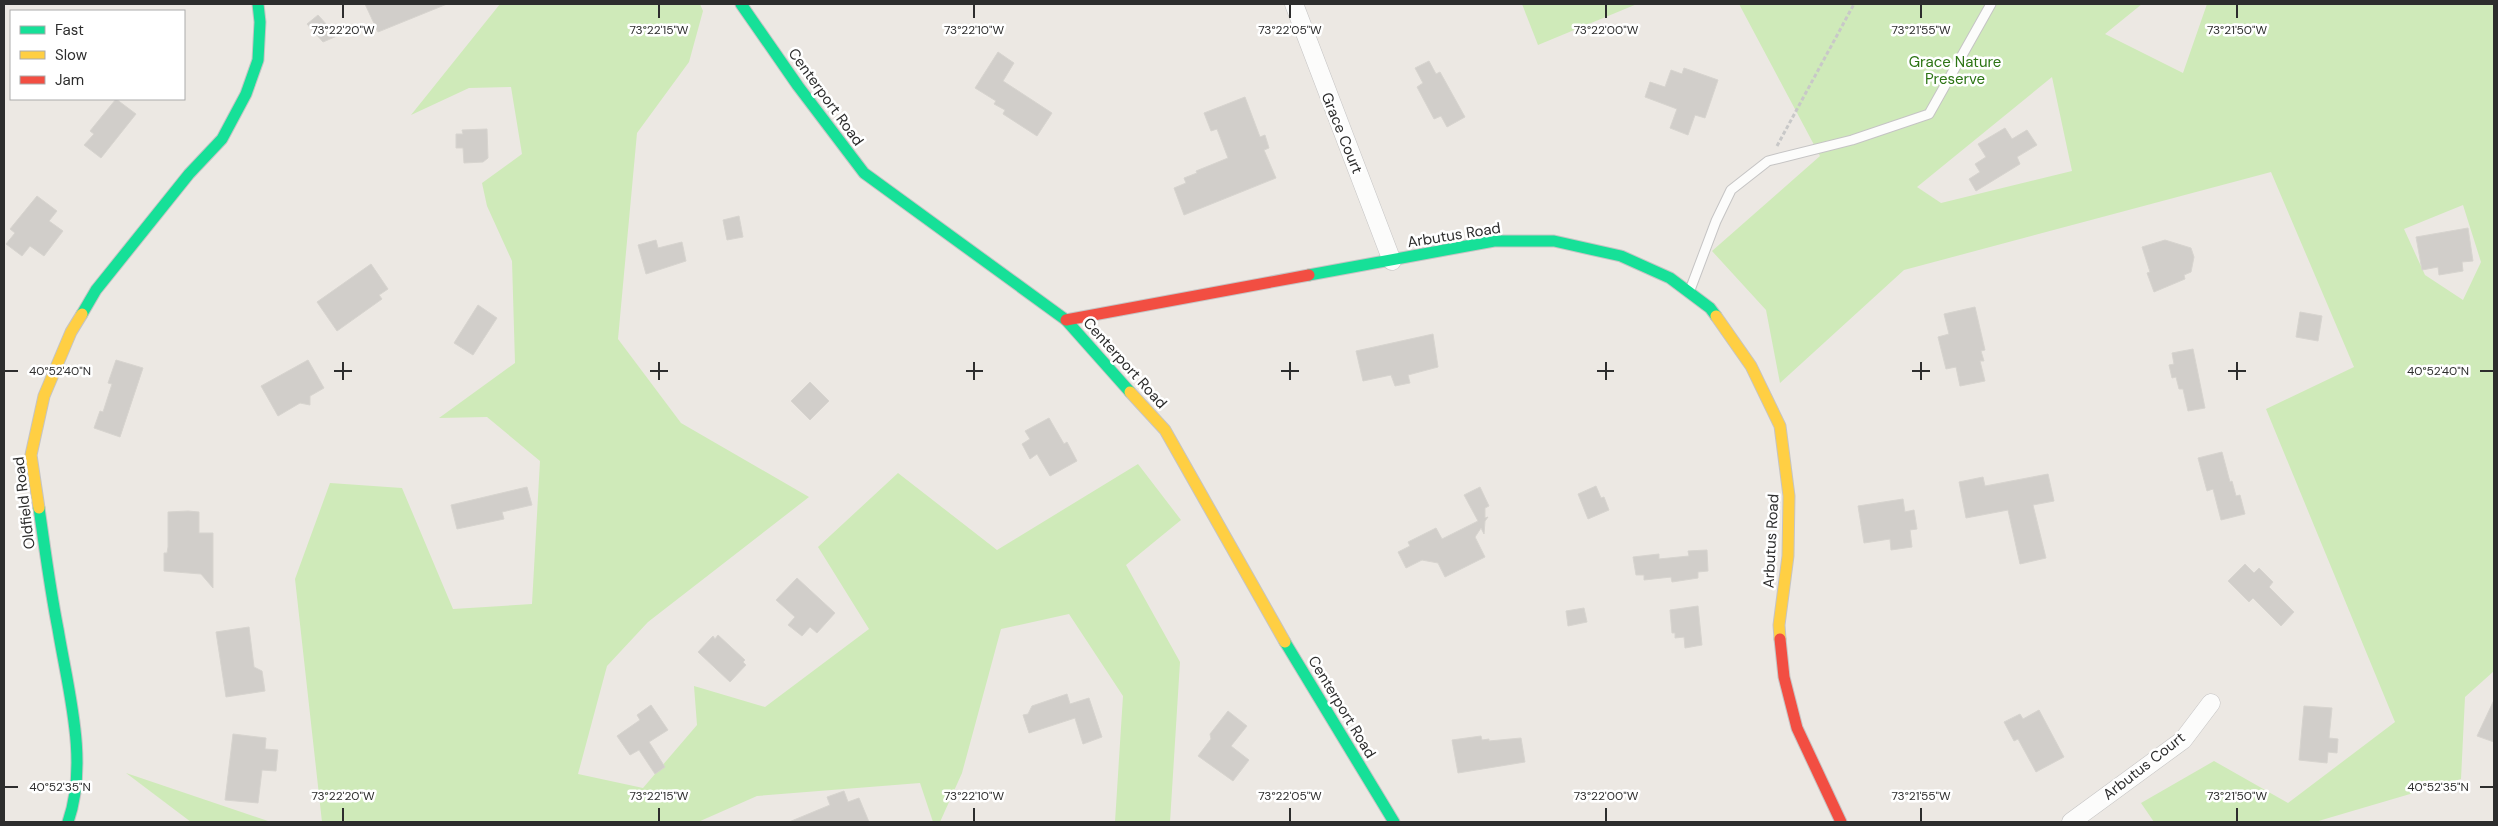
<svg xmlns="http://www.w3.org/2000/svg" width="2498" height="826" font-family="'DM Sans',sans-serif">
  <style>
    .green { fill: #cfeab9; fill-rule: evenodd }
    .building { fill: #d1ceca; stroke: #d7d4cf }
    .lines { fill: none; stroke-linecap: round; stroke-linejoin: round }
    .lane-casing { stroke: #c5c4c4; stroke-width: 11 }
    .street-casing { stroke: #c5c4c4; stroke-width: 19 }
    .fast-casing { stroke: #c5c4c4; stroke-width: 13 }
    .slow-casing { stroke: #c5c4c4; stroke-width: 13 }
    .jam-casing { stroke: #c5c4c4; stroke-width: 13 }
    .path { stroke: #c8c8c8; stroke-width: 3; stroke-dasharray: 4 2.5; stroke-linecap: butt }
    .lane { stroke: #fcfcfb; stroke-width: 9 }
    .street { stroke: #fcfcfb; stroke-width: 18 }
    .fast { stroke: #16e098; stroke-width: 11 }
    .slow { stroke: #ffcf43; stroke-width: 11 }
    .jam { stroke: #f24e42; stroke-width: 11 }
    .ticks { fill: none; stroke: #2d2d2d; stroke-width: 2 }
    .labels { text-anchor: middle; stroke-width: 5; stroke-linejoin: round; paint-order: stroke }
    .park-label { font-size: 15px; fill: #2c7414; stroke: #fff }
    .street-label { font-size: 15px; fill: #2d2d2d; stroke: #fff }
    .ticks-label { font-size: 12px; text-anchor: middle; fill: #2d2d2d; stroke: #fff; stroke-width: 5; stroke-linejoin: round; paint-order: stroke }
  </style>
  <rect width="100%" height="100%" fill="#ece8e3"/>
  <g class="green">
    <polygon points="500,4 700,4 703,11 689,62 637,133 618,339 681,423 809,497 648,622 607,666 578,774 643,788 697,725 694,686 765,707 869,629 818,547 898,473 997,550 1138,464 1181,520 1126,565 1180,662 1170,822 1115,822 1123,696 1069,614 1001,629 962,773 940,822 933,822 920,783 757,796 698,822 322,822 295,579 330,483 402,488 453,609 532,604 540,461 487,417 439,418 515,363 512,261 487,206 482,183 522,154 511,87 469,88 411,115"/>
    <polygon points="1522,4 1637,4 1538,45"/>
    <path d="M1739,4H2142L2105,34L2183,73L2207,4H2494V671L2465,697L2461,779L2315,822H2154L2141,803L2214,761L2288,803L2395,722L2266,409L2354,367L2271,172L1904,270L1780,383L1766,310L1712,251L1820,156ZM2052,77L2072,171L1941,203L1917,187ZM2463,205L2481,262L2463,300L2425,275L2404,229Z"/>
    <polygon points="126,773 271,822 191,822"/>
  </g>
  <g class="building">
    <polygon points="365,4 447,4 378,32"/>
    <polygon points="318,15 337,36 323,42 307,24"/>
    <polygon points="998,52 1014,63 1003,81 1052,113 1037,136 1003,114 1005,110 994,104 996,101 975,88"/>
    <polygon points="1429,61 1436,74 1440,72 1465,117 1447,127 1441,116 1434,119 1417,87 1423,83 1415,68"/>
    <polygon points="1684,68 1718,80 1705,118 1695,115 1688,135 1670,128 1677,109 1645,97 1650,82 1665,87 1671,70 1682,74"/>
    <polygon points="1245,97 1260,137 1265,135 1269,148 1264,150 1276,178 1184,215 1174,188 1186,183 1184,178 1197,173 1196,171 1228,158 1217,129 1211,131 1204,113"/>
    <polygon points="116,99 136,114 101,158 84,145 94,134 90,131"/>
    <polygon points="2005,128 2012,139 2027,130 2037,145 2017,157 2020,164 1976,191 1969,179 1980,172 1975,164 1986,157 1978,144"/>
    <polygon points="487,129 488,158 483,162 464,163 463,148 456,148 456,134 463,134 462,130"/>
    <polygon points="37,196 57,211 49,221 63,231 44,256 30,246 22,256 6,244 15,233 10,229"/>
    <polygon points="739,216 743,237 727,240 723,220"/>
    <polygon points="2468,228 2473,261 2462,262 2463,271 2439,275 2438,267 2422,270 2416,237"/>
    <polygon points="656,240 658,248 682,242 686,261 646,274 638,245"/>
    <polygon points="2165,240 2191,248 2194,257 2191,272 2184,275 2185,279 2154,292 2147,273 2150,272 2142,247"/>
    <polygon points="371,264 388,289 379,295 382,299 337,331 317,302"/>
    <polygon points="478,305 497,318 473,355 454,343"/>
    <polygon points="1975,307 1985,350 1981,351 1984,361 1980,361 1985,381 1960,386 1956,367 1946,369 1938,337 1949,334 1944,314"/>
    <polygon points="2300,312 2322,316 2318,341 2296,337"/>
    <polygon points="1433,334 1438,367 1408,375 1410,383 1395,386 1391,375 1363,381 1356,351"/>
    <polygon points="2193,349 2205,408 2188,411 2183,389 2179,389 2176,377 2172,378 2169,365 2174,364 2172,353"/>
    <polygon points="116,360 143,368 120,437 94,428 100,411 103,412 112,384 108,383"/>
    <polygon points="308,360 324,388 310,396 310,405 300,403 278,416 261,386"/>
    <polygon points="810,382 829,401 810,420 791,401"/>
    <polygon points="1049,418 1064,444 1067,442 1077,461 1050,476 1037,454 1030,459 1022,444 1030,439 1025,431"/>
    <polygon points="2222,452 2230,482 2232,481 2236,496 2240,495 2245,514 2221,520 2213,489 2207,491 2198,458"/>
    <polygon points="2048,474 2054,501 2033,505 2046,558 2020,564 2008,510 1966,518 1959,482 1983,477 1985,486"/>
    <polygon points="1596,486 1601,498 1604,497 1609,510 1588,519 1578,494"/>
    <polygon points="527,487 532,505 502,512 504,519 457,529 451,505"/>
    <polygon points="1480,487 1489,506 1485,508 1485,518 1488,517 1485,521 1484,534 1481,528 1475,537 1485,557 1445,577 1438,563 1422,560 1406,568 1398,552 1410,546 1408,542 1436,528 1442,539 1478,521 1464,495"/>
    <polygon points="1903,499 1905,512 1914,510 1917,529 1910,530 1912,547 1891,550 1890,539 1864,543 1858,506"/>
    <polygon points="188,511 199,512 199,533 213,533 213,588 201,574 164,571 164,553 167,553 168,547 168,512"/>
    <polygon points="1707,550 1708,571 1698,572 1698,578 1672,582 1671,577 1644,580 1644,575 1636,575 1633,557 1659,554 1659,559 1689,556 1688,551"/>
    <polygon points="2245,564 2254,573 2259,568 2273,582 2269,587 2294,612 2281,626 2253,598 2249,602 2228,581"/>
    <polygon points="797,578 835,613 817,633 810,627 802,636 788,625 795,617 776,600"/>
    <polygon points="1698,606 1702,645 1685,648 1684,637 1675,638 1675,633 1672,633 1670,610"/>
    <polygon points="1584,608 1587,622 1568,626 1566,611"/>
    <polygon points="249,627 254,667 262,671 265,691 226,697 216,632"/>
    <polygon points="718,635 745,660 743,662 746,665 730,682 698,652 713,636 715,639"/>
    <polygon points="1067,694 1070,704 1089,698 1102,737 1083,744 1075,718 1029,733 1023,715 1028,714 1032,706"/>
    <polygon points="2494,700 2494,742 2477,736"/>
    <polygon points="651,705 668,730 649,742 665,767 655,774 639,750 630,755 617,736 640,720 637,715"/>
    <polygon points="2304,706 2332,708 2329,738 2338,739 2337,753 2328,752 2327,763 2299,760"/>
    <polygon points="2039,710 2064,757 2036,772 2018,739 2014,741 2004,722 2020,714 2023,719"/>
    <polygon points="1228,711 1247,726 1231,746 1249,760 1233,781 1198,756 1211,739 1210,734"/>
    <polygon points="233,734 266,738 265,749 278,750 276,771 262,770 258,803 225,800"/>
    <polygon points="1481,736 1482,740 1489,739 1489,741 1521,738 1525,762 1458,773 1452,740"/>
    <polygon points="844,791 848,802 859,798 869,822 789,822 830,805 827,797"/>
  </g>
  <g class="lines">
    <defs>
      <polyline id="lane" points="1690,290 1716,221 1731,190 1768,161 1852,140 1929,114 1991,4"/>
      <g id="street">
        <polyline points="1294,4 1392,261"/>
        <polyline points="2071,822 2183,740 2211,703"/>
      </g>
      <g id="fast">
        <polyline points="741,4 798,86 864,173 1066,320 1130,392"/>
        <polyline points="1309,275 1494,241 1554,241 1621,256 1670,278 1710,308 1716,316"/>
        <polyline points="82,314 96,290 189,174 222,139 246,94 258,60 260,22 258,4"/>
        <path d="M39,508C45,549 50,589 58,629C68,690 89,762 68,822"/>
        <polyline points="1285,642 1394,822"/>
      </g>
      <g id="slow">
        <polyline points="1716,316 1751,366 1780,426 1789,496 1788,556 1779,625 1780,639"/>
        <polyline points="1130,392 1165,430 1285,642"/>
        <polyline points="39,508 31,455 44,396 71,332 82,314"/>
      </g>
      <g id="jam">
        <polyline points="1066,320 1309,275"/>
        <polyline points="1780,639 1784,677 1797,728 1841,822"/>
      </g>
    </defs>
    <use href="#lane" class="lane-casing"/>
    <use href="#street" class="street-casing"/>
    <use href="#fast" class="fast-casing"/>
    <use href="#slow" class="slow-casing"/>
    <use href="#jam" class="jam-casing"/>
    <polyline class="path" points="1777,146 1854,4"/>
    <use href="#lane" class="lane"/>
    <use href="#street" class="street"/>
    <use href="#fast" class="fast"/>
    <use href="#slow" class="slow"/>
    <use href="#jam" class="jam"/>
  </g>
  <path class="ticks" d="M343,5V18M659,5V18M974,5V18M1290,5V18M1606,5V18M1921,5V18M2237,5V18M343,362V380M659,362V380M974,362V380M1290,362V380M1606,362V380M1921,362V380M2237,362V380M5,371H18M334,371H352M650,371H668M966,371H983M1281,371H1299M1597,371H1614M1912,371H1930M2228,371H2246M2480,371H2493M5,787H18M2480,787H2493M343,808V821M659,808V821M974,808V821M1290,808V821M1606,808V821M1921,808V821M2237,808V821"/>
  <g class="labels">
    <g class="park-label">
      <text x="1955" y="67">Grace Nature<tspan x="1955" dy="17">Preserve</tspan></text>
    </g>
    <g class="street-label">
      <text transform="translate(826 97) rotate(54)" y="5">Centerport Road</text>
      <text transform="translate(1342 133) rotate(68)" y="5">Grace Court</text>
      <text transform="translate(1454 235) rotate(-9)" y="5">Arbutus Road</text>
      <text transform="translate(1125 363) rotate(48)" y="5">Centerport Road</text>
      <text transform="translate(24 503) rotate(-97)" y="5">Oldfield Road</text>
      <text transform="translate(1771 541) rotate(-87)" y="5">Arbutus Road</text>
      <text transform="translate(1342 707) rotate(59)" y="5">Centerport Road</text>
      <text transform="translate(2144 766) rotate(-38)" y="5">Arbutus Court</text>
    </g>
  </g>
  <g class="ticks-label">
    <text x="343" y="34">73°22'20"W</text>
    <text x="659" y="34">73°22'15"W</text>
    <text x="974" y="34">73°22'10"W</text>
    <text x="1290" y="34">73°22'05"W</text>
    <text x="1606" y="34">73°22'00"W</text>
    <text x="1921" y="34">73°21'55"W</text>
    <text x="2237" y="34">73°21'50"W</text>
    <text x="60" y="375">40°52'40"N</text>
    <text x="2438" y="375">40°52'40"N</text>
    <text x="60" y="791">40°52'35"N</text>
    <text x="2438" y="791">40°52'35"N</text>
    <text x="343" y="800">73°22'20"W</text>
    <text x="659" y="800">73°22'15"W</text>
    <text x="974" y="800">73°22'10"W</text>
    <text x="1290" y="800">73°22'05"W</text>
    <text x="1606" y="800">73°22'00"W</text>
    <text x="1921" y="800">73°21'55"W</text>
    <text x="2237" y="800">73°21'50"W</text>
  </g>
  <rect width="2498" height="826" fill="none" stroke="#2d2d2d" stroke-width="10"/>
  <rect x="10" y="10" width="175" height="90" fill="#ffffff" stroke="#ababab"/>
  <rect x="20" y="26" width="25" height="8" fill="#16e098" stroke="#ababab"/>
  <text x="55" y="35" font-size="15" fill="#2d2d2d">Fast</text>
  <rect x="20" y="51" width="25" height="8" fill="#ffcf43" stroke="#ababab"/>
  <text x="55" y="60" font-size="15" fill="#2d2d2d">Slow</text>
  <rect x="20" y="76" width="25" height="8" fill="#f24e42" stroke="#ababab"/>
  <text x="55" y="85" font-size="15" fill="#2d2d2d">Jam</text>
</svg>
